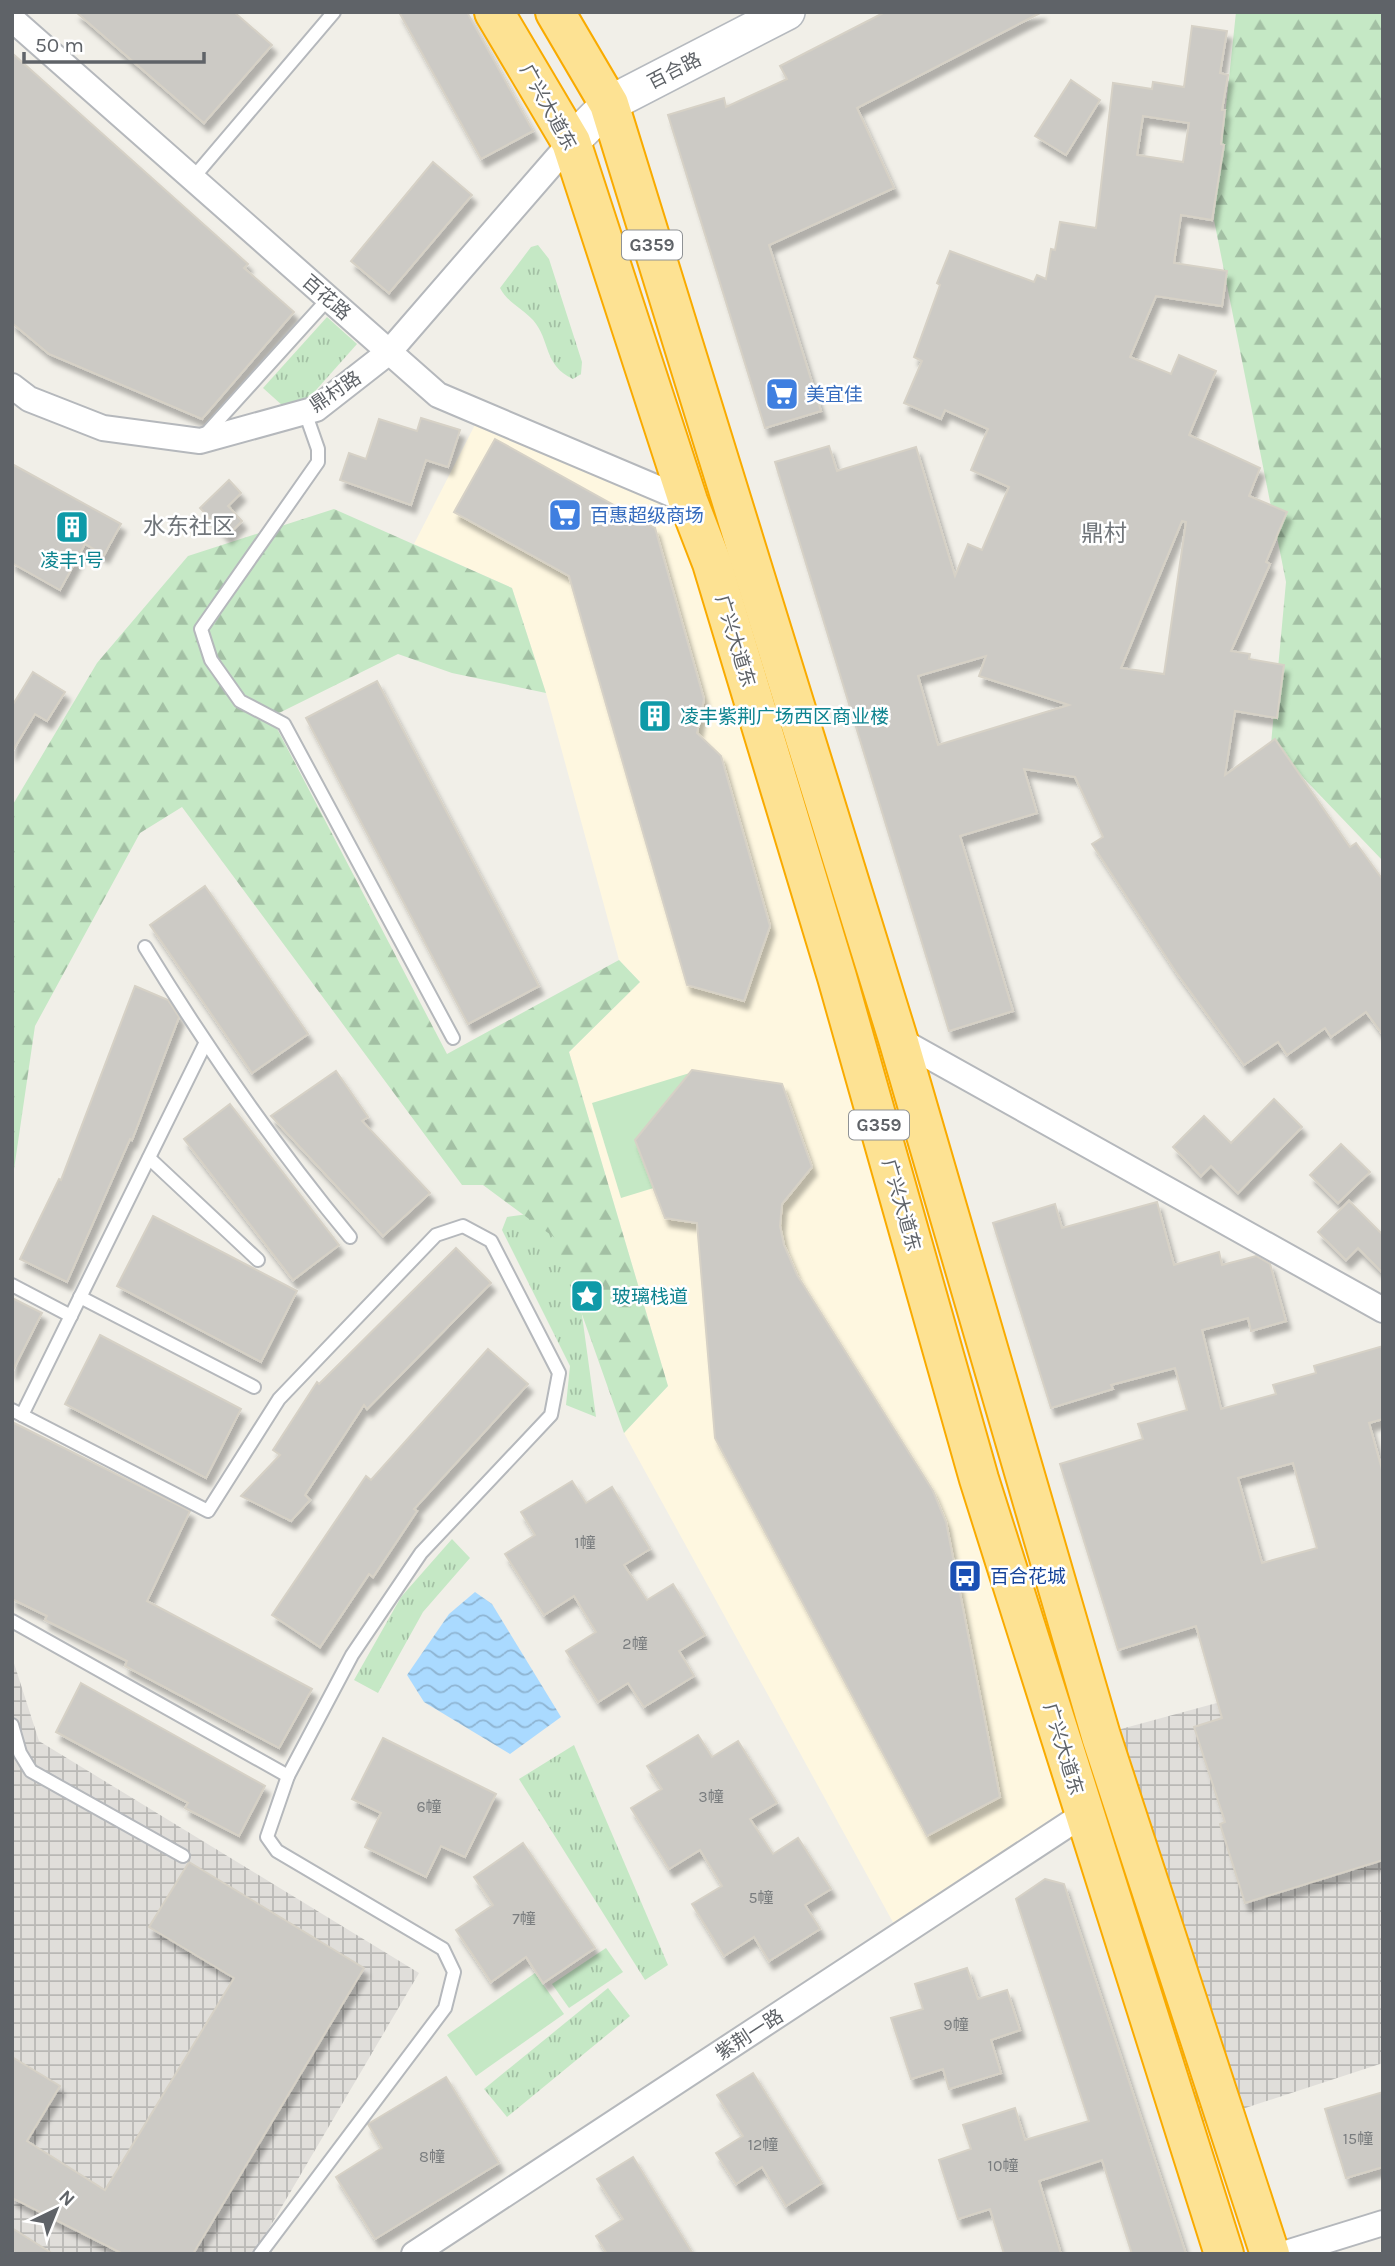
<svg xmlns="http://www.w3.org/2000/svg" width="1395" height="2266" font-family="Karla,'Noto Sans SC',sans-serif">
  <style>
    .commercial { fill: #fef7e0 }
    .industrial { fill: url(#industrial-grid) }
    .grass { fill: url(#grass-tufts) }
    .forest { fill: url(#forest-firs) }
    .garden { fill: #c5e8c5 }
    .water { fill: url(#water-waves) }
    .building { fill: #cccac5; stroke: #d6d1c6; stroke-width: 2; fill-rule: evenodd; filter: url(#shadow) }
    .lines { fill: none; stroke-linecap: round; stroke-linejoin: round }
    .lane-casing { stroke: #b5b8bc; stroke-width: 16 }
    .street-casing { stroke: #b5b8bc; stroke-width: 28 }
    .secondary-casing { stroke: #b6babf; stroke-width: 38 }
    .highway-casing { stroke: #f9ab00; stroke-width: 42 }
    .lane { stroke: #fff; stroke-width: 12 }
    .street { stroke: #fff; stroke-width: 24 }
    .secondary { stroke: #fff; stroke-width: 35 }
    .highway { stroke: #fde293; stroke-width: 38 }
    .labels { text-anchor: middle; stroke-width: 5; stroke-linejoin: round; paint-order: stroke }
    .number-label { font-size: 16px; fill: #7a7d7f }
    .shield { fill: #fff; stroke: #8f9295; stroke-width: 2 }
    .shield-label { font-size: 18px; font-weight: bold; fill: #5f6368 }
    .street-label { font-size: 19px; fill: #5f6368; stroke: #fff }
    .shop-label { font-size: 19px; fill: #366cbe; stroke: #fff; text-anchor: start }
    .culture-label { font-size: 19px; fill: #0d838f; stroke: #fff; text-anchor: start }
    .transit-label { font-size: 19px; fill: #164399; stroke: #fff; text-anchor: start }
    .quarter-label { font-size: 23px; fill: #70757a; stroke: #fff }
  </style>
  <defs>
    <pattern id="industrial-grid" width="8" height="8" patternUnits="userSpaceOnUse" patternTransform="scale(1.75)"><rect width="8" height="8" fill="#e0deda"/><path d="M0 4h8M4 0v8" fill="none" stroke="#b9b8b5"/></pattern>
    <pattern id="grass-tufts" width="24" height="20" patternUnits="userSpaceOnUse" patternTransform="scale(1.75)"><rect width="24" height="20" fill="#c5e8c5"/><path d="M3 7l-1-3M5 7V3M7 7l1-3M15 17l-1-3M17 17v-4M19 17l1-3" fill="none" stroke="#a3c0a4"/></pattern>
    <pattern id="forest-firs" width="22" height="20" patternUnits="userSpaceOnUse" patternTransform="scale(1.75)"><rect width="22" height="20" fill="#c5e8c5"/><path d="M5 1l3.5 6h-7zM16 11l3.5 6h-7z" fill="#a3c0a4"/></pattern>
    <pattern id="water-waves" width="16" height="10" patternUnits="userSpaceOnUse" patternTransform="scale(1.75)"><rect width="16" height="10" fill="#aadaff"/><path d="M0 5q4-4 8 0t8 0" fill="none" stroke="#8eb4d2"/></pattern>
    <filter id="shadow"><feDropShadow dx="4.5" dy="8" stdDeviation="2" flood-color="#0004"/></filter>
  </defs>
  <rect width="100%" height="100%" fill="#f1efe8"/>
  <polygon class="commercial" points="481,413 688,501 1084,1814 900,1935 624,1433 668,1386 569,1052 640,982 619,960 546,693 512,588 414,544"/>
  <g class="industrial">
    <polygon points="12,1657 39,1741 419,1973 254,2254 12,2254"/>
    <polygon points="1383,1658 1383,2063 1184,2128 1062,1745"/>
  </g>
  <g class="grass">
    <path d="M538,245L549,259L582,362L581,374L573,379C543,365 551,341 533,320C522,308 508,303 500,288L531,247Z"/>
    <polygon points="327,317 357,344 309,398 283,406 263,388"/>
    <polygon points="551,1211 574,1257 596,1417 566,1405 570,1366 502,1230 507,1217"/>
    <polygon points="452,1539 470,1558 423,1612 378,1693 354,1680 401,1597"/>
    <polygon points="574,1745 668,1965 645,1980 519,1779"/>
    <polygon points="606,1948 623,1972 569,2008 552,1984"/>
    <polygon points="608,1988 630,2016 507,2117 484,2089"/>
  </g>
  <g class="forest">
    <polygon points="1236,12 1383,12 1383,861 1271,744 1286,582 1214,220"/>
    <polygon points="334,509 512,588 546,693 452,673 398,654 271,717 447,1054 619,960 640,982 569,1052 668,1386 624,1433 555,1238 483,1185 462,1185 182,807 140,833 35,1026 12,1183 12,806 97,663 188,556"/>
  </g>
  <g class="garden">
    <polygon points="693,1072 722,1167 621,1198 592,1103"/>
    <polygon points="535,1973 564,2014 476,2076 447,2035"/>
  </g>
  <polygon class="water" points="475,1592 492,1604 561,1717 510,1754 424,1702 407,1675 449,1614"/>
  <g class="building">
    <polygon points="76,12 234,12 272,45 204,123"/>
    <polygon points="399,12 467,12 533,131 481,159"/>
    <polygon points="885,12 1042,12 857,108 894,188 769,245 821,411 765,428 668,115 724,98 726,107 787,79 780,66"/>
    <path d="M1192,26L1227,31L1220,73L1228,75L1222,110H1225L1221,144L1224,145L1212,220L1181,215L1174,263L1227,271L1222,306L1156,296L1130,357L1171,374L1179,355L1216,371L1189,435L1260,468L1249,496L1287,512L1266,562L1270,564L1231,651L1250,654L1249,659L1284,665L1277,718L1235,711L1225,775L1275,739L1350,847L1356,843L1383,880V1035L1366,1012L1331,1037L1325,1028L1287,1055L1278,1042L1244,1065L1176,972L1092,844L1103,837L1075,777L1024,769L1037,813L960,836L1013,1011L949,1031L775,462L829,446L837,471L916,447L955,576L968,544L982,550L1009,487L971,470L988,429L945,410L941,419L904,403L922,361L914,357L940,285L937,283L950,251L1034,282L1037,275L1046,279L1051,249L1055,250L1060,222L1096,228L1113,83L1152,89L1153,82L1184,87ZM1143,116L1189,123L1183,162L1137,155ZM1182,521L1186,522L1164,674L1121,668ZM986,656L979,676L1069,705L938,745L918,676Z"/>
    <polygon points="12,53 248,264 244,268 294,312 202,419 49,354 12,323"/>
    <polygon points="1071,80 1100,100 1066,155 1035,136"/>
    <polygon points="433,162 472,195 389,293 351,261"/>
    <polygon points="421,418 460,430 448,467 426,460 411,505 340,480 349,453 366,459 379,419 417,431"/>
    <polygon points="495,439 655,528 704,699 697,733 721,756 770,926 744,1001 687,985 569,576 454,512"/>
    <polygon points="12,464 121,524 104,555 85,544 60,590 12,563"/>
    <polygon points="229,480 241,493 228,506 242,521 227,536 200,508"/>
    <polygon points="33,672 65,692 47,721 35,714 12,752 12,706"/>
    <polygon points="377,681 539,986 468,1024 306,718"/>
    <polygon points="205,886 308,1034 252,1073 150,925"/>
    <polygon points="135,986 168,1000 179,1017 132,1140 130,1139 67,1282 20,1259 59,1179 61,1180"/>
    <polygon points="692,1070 782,1084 812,1167 782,1204 780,1226 784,1245 797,1275 933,1491 946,1522 1000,1797 927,1836 715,1438 697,1223 665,1218 635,1140"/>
    <polygon points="336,1071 368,1117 362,1121 430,1193 383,1236 271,1116"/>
    <polygon points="1274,1099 1302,1127 1238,1193 1211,1166 1201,1176 1173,1147 1204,1116 1231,1143"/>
    <polygon points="230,1104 339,1245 293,1280 184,1139"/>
    <polygon points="1341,1144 1370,1172 1338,1203 1310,1175"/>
    <polygon points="1349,1201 1383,1235 1383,1273 1358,1248 1346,1260 1318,1232"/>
    <path d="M1157,1202L1174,1265L1219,1252L1222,1265L1256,1256L1270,1264L1286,1321L1251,1331L1248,1318L1202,1330L1221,1409L1276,1394L1273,1385L1316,1373L1314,1366L1383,1346V1419L1369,1423L1383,1473V1860L1245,1903L1220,1824L1225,1822L1194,1727L1222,1718L1196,1626L1118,1650L1060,1464L1143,1439L1138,1424L1187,1410L1175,1368L1111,1385L1113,1389L1051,1408L993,1223L1055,1204L1062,1228ZM1293,1463L1317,1548L1262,1563L1238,1478Z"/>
    <polygon points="153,1216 297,1291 261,1362 117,1286"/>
    <polygon points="456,1248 491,1283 367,1409 364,1405 305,1495 310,1500 291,1521 241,1496 280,1455 273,1450 317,1382 319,1384"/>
    <polygon points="12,1298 42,1313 12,1372"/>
    <polygon points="100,1335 241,1409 206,1478 65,1404"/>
    <polygon points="488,1349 528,1384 414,1509 417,1511 373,1577 369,1574 320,1647 272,1615 366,1476 371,1480"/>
    <polygon points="12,1422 190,1511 147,1601 312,1689 279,1748 125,1666 127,1661 45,1620 47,1616 12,1599"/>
    <polygon points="572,1481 586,1503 612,1487 650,1549 624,1565 647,1600 673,1584 705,1635 679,1651 694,1676 644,1707 628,1683 598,1702 566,1651 596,1632 574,1596 544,1615 505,1554 535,1535 521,1512"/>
    <polygon points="81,1683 265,1786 239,1836 185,1808 188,1803 56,1732"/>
    <polygon points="698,1735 712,1757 738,1741 777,1803 750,1819 773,1854 798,1838 831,1889 805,1905 820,1929 769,1961 754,1937 724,1956 692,1904 722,1886 700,1850 669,1869 631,1808 662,1789 647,1766"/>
    <polygon points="383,1738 496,1794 465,1857 441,1846 426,1877 365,1847 381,1813 352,1799"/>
    <polygon points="523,1843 595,1948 543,1983 526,1957 491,1982 456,1930 493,1905 474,1877"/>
    <polygon points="189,1862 364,1968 193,2254 123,2254 12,2198 12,2057 60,2086 27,2141 105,2190 234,1978 149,1927"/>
    <polygon points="1045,1879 1064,1884 1186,2254 1132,2254 1102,2160 1039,2181 1061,2254 1004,2254 990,2209 958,2219 939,2160 971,2149 963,2125 1015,2108 1025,2140 1089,2121 1016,1899"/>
    <polygon points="967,1968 978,1999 1007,1990 1020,2030 991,2040 1001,2073 949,2089 943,2069 911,2079 891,2018 923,2009 915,1984"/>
    <polygon points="753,2073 822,2183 786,2206 762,2167 736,2184 716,2153 743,2136 717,2095"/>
    <polygon points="446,2077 499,2163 375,2239 336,2177 382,2148 368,2124"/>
    <polygon points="1383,2092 1383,2167 1346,2178 1325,2109"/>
    <polygon points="633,2157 693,2254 607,2254 596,2236 623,2219 597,2179"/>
    <polygon points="12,2228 53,2254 12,2254"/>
  </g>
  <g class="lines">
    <defs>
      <g id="lane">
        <polyline points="193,178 334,12"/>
        <polyline points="305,412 318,449 318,462 201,629 211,660 240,701 284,724 453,1038"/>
        <polyline points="204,436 328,299"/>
        <path d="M145,947C207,1048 274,1145 350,1237"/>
        <polyline points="149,1158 258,1260"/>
        <polyline points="12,1285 71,1316"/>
        <polyline points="80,1297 254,1387"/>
        <polyline points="12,1410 208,1511 279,1399 436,1235 463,1226 491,1241 559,1373 551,1415 421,1553 352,1655 288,1776 267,1837 277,1851 443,1949 454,1972 445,2008 260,2254"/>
        <polyline points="22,1415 205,1044"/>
        <polyline points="12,1621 288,1776"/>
        <polyline points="12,1725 20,1753 31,1771 183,1856"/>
      </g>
      <g id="street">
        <polyline points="12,19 438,395 688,501"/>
        <polyline points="12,386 29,399 103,428 200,441 316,409 389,352 571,142"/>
        <polyline points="898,1039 1383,1310"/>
        <polyline points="414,2254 1084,1814"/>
        <polyline points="1283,2254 1383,2223"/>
      </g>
      <polyline id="secondary" points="571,142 609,104 787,12"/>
      <g id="highway">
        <polyline points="494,12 571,142 688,501 712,563 837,977 979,1479 1224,2254"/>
        <polyline points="555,12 609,104 898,1039 1101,1736 1270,2254"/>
      </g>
    </defs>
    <use href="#lane" class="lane-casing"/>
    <use href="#street" class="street-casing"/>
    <use href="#secondary" class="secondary-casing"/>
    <use href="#highway" class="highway-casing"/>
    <use href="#lane" class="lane"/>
    <use href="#street" class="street"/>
    <use href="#secondary" class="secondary"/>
    <use href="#highway" class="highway"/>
  </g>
  <defs>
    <symbol id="supermarket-square" viewBox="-11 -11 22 22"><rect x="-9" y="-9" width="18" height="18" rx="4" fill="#3f7fe0" stroke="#fff"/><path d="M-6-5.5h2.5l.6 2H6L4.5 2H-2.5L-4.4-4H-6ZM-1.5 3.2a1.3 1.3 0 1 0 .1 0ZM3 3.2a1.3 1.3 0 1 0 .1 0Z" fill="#fff"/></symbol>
    <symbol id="building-square" viewBox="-11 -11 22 22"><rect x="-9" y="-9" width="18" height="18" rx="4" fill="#0f9aa8" stroke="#fff"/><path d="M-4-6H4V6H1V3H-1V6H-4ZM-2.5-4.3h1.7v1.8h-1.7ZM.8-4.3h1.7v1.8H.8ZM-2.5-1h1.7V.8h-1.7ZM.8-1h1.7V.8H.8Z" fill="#fff"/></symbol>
    <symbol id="sight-square" viewBox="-11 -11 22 22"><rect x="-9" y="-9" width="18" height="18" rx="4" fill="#0f9aa8" stroke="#fff"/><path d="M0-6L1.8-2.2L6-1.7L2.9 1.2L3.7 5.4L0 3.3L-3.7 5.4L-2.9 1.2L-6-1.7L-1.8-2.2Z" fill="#fff"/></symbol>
    <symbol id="bus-square" viewBox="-11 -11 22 22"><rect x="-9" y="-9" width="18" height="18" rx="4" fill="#1a4fb4" stroke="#fff"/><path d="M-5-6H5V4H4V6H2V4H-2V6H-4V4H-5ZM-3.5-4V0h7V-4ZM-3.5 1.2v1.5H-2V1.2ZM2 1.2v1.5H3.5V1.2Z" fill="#fff"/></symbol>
  </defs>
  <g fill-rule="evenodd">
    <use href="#supermarket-square" x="763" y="375" width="38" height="38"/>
    <use href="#supermarket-square" x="546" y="496" width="38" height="38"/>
    <use href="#building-square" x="53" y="508" width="38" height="38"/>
    <use href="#building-square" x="636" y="697" width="38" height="38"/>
    <use href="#sight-square" x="568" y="1277" width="38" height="38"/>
    <use href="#bus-square" x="946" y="1557" width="38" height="38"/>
  </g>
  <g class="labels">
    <g class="number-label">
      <text x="585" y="1548">1幢</text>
      <text x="635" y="1649">2幢</text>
      <text x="711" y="1802">3幢</text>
      <text x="429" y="1812">6幢</text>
      <text x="761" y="1903">5幢</text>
      <text x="524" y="1924">7幢</text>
      <text x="956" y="2030">9幢</text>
      <text x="1358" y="2144">15幢</text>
      <text x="763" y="2150">12幢</text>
      <text x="432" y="2162">8幢</text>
      <text x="1003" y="2171">10幢</text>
    </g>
    <g class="shield">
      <rect x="622" y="230.5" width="60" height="29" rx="5"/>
      <rect x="849" y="1110.5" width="60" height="29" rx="5"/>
    </g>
    <g class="shield-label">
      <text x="652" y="251">G359</text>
      <text x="879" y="1131">G359</text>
    </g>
    <g class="street-label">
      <text transform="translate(674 70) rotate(-27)" y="7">百合路</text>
      <text transform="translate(549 107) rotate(61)" y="7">广兴大道东</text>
      <text transform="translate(327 297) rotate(41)" y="7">百花路</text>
      <text transform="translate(335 391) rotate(-34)" y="7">鼎村路</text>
      <text transform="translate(736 641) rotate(73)" y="7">广兴大道东</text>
      <text transform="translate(902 1205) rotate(74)" y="7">广兴大道东</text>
      <text transform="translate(1064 1749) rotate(73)" y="7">广兴大道东</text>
      <text transform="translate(749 2034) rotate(-33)" y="7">紫荆一路</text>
    </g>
    <g class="shop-label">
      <text x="806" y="401">美宜佳</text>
      <text x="590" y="522">百惠超级商场</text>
    </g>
    <g class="culture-label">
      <text x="72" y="567" text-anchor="middle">凌丰1号</text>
      <text x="680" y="723">凌丰紫荆广场西区商业楼</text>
      <text x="612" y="1303">玻璃栈道</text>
    </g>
    <g class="transit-label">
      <text x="990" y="1583">百合花城</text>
    </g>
    <g class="quarter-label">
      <text x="189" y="534">水东社区</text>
      <text x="1104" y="541">鼎村</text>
    </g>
  </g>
  <rect width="1395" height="2266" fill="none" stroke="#5f6368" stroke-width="28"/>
  <g transform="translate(56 2210) rotate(43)" stroke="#ffffff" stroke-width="5" paint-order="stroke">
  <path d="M0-5L12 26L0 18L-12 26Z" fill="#5f6368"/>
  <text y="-10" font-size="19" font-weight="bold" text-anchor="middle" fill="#5f6368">N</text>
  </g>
  <path d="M24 52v10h180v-10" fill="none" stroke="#5f6368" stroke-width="3.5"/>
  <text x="35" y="52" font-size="21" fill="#5f6368" stroke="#ffffff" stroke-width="5" paint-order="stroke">50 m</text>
</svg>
